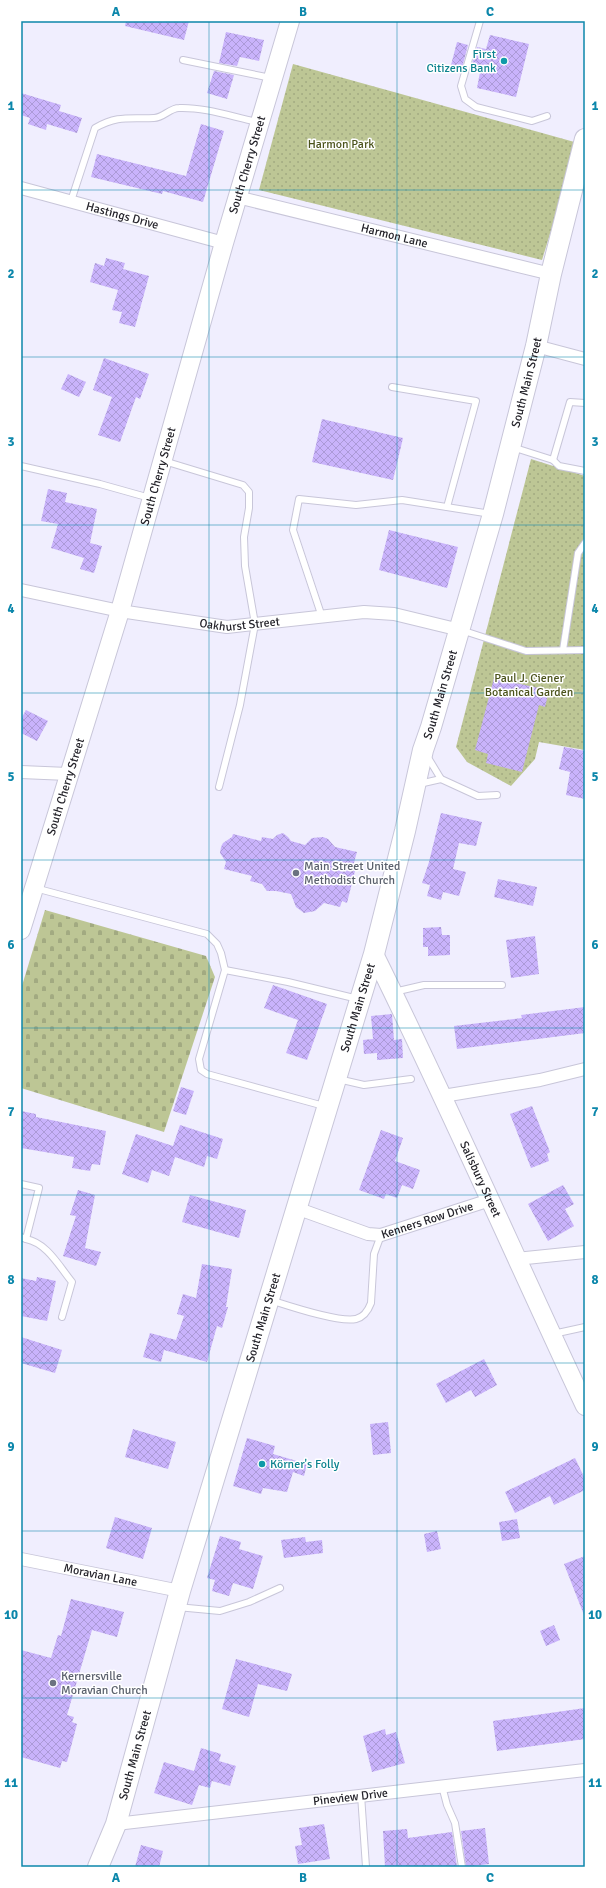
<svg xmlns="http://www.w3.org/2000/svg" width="606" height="1888" font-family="Signika,sans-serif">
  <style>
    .green { fill: url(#green-dots) }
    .cemetery { fill: url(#cemetery-stones) }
    .building { fill: url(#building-cross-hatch) }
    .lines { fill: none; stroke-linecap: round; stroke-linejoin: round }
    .lane-casing { stroke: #c8c6d9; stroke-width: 8 }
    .street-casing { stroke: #c8c6d9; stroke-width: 14 }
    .secondary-casing { stroke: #c8c6d9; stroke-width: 20 }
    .primary-casing { stroke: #c8c6d9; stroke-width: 22 }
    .lane { stroke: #fff; stroke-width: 6 }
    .street { stroke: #fff; stroke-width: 12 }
    .secondary { stroke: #fff; stroke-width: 18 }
    .primary { stroke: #fff; stroke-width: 20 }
    .grid { fill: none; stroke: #0c87ab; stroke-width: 1; stroke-opacity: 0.55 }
    .culture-dot { fill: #0f9aa8; stroke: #fff; stroke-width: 1.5 }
    .worship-dot { fill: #6b7280; stroke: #fff; stroke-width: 1.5 }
    .labels { text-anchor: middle; stroke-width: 3; stroke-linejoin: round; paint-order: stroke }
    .culture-label { font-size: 12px; fill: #0d838f; stroke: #fff; text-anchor: end }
    .park-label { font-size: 12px; fill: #4b531b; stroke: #fff }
    .street-label { font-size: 12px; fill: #24232a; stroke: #fff }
    .worship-label { font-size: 12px; fill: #5b616d; stroke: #fff; text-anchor: start }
    .neatline { fill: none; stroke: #0c87ab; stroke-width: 1.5 }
    .grid-label { font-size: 13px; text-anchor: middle; font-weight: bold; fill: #0c87ab }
  </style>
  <defs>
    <pattern id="green-dots" width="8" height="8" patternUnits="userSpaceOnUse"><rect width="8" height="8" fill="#bdc695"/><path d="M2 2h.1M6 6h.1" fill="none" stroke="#a2aa81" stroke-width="1.8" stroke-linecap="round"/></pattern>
    <pattern id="cemetery-stones" width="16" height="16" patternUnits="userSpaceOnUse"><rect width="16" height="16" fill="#bdc695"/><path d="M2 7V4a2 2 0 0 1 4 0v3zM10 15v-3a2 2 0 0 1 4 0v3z" fill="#a2aa81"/></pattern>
    <pattern id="building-cross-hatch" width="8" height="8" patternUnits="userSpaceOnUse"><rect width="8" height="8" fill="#c9b3fb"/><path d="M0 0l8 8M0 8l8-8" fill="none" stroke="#ac9ad7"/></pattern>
  </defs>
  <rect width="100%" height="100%" fill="#f0eefe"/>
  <g class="green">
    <polygon points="293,64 578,143 542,260 259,190"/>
    <polygon points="531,459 585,476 585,750 539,742 535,759 511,786 467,762 456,747"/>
  </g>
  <polygon class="cemetery" points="45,910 206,956 215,977 164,1132 21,1088 21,989"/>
  <g class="building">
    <polygon points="126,21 189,21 184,40 125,26"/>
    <polygon points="226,32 264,40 259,61 240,57 237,66 219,63"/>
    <polygon points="490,35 529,44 516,97 477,88 480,72 470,70 477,47 486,49"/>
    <polygon points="457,42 468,45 462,68 451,65"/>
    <polygon points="214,71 234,75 227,99 207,93"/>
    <polygon points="21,93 61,105 59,111 82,118 77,133 47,124 46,130 28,124 30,118 21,115"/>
    <polygon points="201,124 224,131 203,202 163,191 162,194 91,177 97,154 186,176"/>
    <polygon points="106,258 125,263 123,269 149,276 135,327 119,323 122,312 112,310 118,290 90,282 95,263 104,266"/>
    <polygon points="104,358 149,374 140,399 136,397 120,442 98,435 112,397 93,390"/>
    <polygon points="68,374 86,382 79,397 61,389"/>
    <polygon points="322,419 403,438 393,480 312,462"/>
    <polygon points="48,489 67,493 65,502 97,509 90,543 102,546 94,573 80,569 84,558 51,548 58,524 41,521"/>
    <polygon points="389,530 458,547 447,588 379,570"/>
    <polygon points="494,678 543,689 542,693 548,695 545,707 539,705 522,772 486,763 488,754 475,750"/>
    <polygon points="26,710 48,721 37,741 21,733 21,719"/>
    <polygon points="564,747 585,751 585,799 566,795 570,772 559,769"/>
    <polygon points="441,813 482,822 476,846 459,843 453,869 466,872 459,896 443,892 441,900 427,896 430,885 422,883 429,862"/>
    <polygon points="283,833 288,837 291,841 305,845 312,838 323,837 328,839 335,847 357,852 353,866 356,867 347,903 342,901 340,907 324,903 315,911 304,913 296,907 291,894 276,891 267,891 262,884 250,881 252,876 224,869 226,862 220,853 221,847 223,843 232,837 233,834 261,841 262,837 273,839 277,835"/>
    <polygon points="498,879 537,887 533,906 494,897"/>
    <polygon points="441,927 442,935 450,935 450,955 428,956 428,947 423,947 423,928"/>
    <polygon points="535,936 539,974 511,978 506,940"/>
    <polygon points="273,985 327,1004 307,1060 286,1053 298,1020 264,1008"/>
    <polygon points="585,1007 585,1033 457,1049 454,1026 522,1018 521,1015"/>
    <polygon points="392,1014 394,1040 402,1039 403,1058 377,1060 377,1053 364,1054 363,1040 373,1039 371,1016"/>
    <polygon points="181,1087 194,1091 186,1115 173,1111"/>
    <polygon points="532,1106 550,1152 547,1154 549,1161 531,1168 510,1114"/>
    <polygon points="21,1111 36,1114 36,1117 106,1131 100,1165 92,1164 90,1171 72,1168 74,1157 21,1148"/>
    <polygon points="180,1125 223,1139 217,1159 207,1156 204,1167 175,1157 169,1176 152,1170 148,1183 122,1174 136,1134 173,1146"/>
    <polygon points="381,1130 403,1138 395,1161 420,1170 413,1189 402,1185 397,1198 386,1194 384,1199 359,1190"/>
    <polygon points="563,1185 574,1204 565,1209 574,1226 548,1241 528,1204"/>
    <polygon points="78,1190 95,1195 85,1248 101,1252 96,1266 63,1256 76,1216 70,1215"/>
    <polygon points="190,1195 246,1210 239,1238 182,1222"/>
    <polygon points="202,1264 232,1269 226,1307 228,1307 222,1328 217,1326 207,1362 164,1350 161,1362 143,1357 150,1333 176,1340 184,1316 177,1314 183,1294 196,1298"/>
    <polygon points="37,1277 56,1281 47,1321 21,1316 21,1278 36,1281"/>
    <polygon points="21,1337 62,1350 55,1373 21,1363"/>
    <polygon points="484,1359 497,1385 475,1397 471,1390 446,1403 436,1384"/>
    <polygon points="388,1422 391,1453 373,1455 370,1424"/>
    <polygon points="133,1429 176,1442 168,1469 125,1457"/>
    <polygon points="247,1438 275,1446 273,1454 307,1464 304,1476 293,1472 287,1492 263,1488 261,1494 233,1486"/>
    <polygon points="575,1458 585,1479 585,1490 554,1505 550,1496 515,1513 505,1492"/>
    <polygon points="115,1517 152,1528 143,1559 106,1548"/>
    <polygon points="517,1519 520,1538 502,1541 499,1522"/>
    <polygon points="437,1531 441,1549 427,1552 424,1534"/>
    <polygon points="220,1536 241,1542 239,1549 263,1556 253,1589 233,1583 229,1596 212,1591 215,1580 207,1578"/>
    <polygon points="305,1537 306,1542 322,1540 323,1553 284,1558 281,1540"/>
    <polygon points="585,1556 585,1615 584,1615 564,1564"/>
    <polygon points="71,1599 124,1612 117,1637 92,1630 67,1715 74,1717 72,1722 77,1724 67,1762 62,1761 60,1768 21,1757 21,1650 51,1658 58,1635 61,1636"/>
    <polygon points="554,1625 560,1640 546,1646 540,1631"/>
    <polygon points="236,1659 292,1674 287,1691 258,1684 249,1717 222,1709"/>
    <polygon points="585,1708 585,1739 497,1751 493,1721"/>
    <polygon points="385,1729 386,1735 396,1732 405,1763 372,1772 363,1736"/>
    <polygon points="201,1748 221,1754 219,1761 236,1766 230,1786 212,1781 210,1788 199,1785 192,1805 154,1793 164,1762 194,1771"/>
    <polygon points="324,1824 330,1859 298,1864 295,1846 302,1845 299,1828"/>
    <polygon points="485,1828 489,1864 466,1867 461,1831"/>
    <polygon points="407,1829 408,1838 452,1832 457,1867 385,1867 383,1831"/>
    <polygon points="141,1845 163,1851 159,1867 135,1867"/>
  </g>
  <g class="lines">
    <defs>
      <g id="lane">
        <polyline points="480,21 461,86 465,99 476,107 532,121 547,116"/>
        <polyline points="183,60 271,78"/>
        <path d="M71,201L95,128C118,115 129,119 154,118C163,118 170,108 179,108C205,107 233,117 258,122"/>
        <polyline points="392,387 476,401 447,507"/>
        <polyline points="512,447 553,460 570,402 585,403"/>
        <polyline points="553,460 559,466 585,471"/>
        <polyline points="164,461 243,485 249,492 249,508 244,537 245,566 255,624 240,705 219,787"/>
        <polyline points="21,466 100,484 150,498"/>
        <polyline points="322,617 293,530 299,499 356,505 402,500 491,514"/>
        <polyline points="461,630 526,651 585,650"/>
        <polyline points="563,650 578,553 585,543"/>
        <polyline points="441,779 478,796 497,795"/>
        <polyline points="419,784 441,779 427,756"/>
        <polyline points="35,888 207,934 217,944 221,953 225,970 199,1059 201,1070 207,1074 324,1106"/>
        <polyline points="225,970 288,982 358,999"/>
        <polyline points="394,992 424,985 502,985"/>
        <polyline points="338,1079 364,1085 411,1079"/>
        <polyline points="21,1184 39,1188 26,1239 21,1237"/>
        <path d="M26,1239C47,1243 59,1266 72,1282L62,1317"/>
        <path d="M270,1300C289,1306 339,1323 356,1319C364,1317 368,1311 371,1303L374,1254L381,1235"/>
        <polyline points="553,1334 585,1327"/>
        <polyline points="177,1607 220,1611 249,1602 280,1588"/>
        <polyline points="442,1786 447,1805 455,1823 462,1867"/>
        <polyline points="361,1795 366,1867"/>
      </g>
      <g id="street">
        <path id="s1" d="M21,188L224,243"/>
        <path id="s2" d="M237,197L551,274"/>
        <polyline points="536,346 585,359"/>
        <path id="s3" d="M21,590L120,611L227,627L364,612L394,614L460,630"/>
        <polyline points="21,772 68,774"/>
        <polyline points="443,1096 540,1080 585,1069"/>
        <path id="s4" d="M296,1208L368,1234L381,1235L490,1200"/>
        <polyline points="516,1259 585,1252"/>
        <path id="s5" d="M21,1559L180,1591"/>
        <path id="s6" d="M116,1824L585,1770"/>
      </g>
      <g id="secondary">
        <path id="s7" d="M21,930L120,611L224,243L290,21"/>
        <path id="s8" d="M374,954C448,1103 514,1255 585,1406"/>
      </g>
      <g id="primary">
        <path id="s9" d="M98,1867L116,1824L180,1591L374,954L405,831L423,750L431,727L493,514L536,346L551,274L585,139"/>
      </g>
    </defs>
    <use href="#lane" class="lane-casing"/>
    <use href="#street" class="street-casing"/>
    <use href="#secondary" class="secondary-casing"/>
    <use href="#primary" class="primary-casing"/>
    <use href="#lane" class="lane"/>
    <use href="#street" class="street"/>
    <use href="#secondary" class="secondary"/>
    <use href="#primary" class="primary"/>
  </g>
  <path class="grid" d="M209,21V1867M397,21V1867M21,190H585M21,357H585M21,525H585M21,693H585M21,860H585M21,1028H585M21,1195H585M21,1363H585M21,1531H585M21,1698H585"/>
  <g class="culture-dot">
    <circle cx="504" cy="61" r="4"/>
    <circle cx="262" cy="1464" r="4"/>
  </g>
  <g class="worship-dot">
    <circle cx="296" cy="873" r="4"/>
    <circle cx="53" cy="1683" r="4"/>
  </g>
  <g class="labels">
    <g class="culture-label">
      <text x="496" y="58">First<tspan x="496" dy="14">Citizens Bank</tspan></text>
      <text x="270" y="1468" text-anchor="start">Körner's Folly</text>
    </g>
    <g class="park-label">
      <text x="341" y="148">Harmon Park</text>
      <text x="529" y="682">Paul J. Ciener<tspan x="529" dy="14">Botanical Garden</tspan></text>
    </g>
    <g class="street-label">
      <text dy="4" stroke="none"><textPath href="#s7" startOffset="798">South Cherry Street</textPath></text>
      <text dy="4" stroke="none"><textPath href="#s1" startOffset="105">Hastings Drive</textPath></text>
      <text dy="4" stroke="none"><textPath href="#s2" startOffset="162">Harmon Lane</textPath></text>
      <text dy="4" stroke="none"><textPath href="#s9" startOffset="1546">South Main Street</textPath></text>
      <text dy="4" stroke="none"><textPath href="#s7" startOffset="474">South Cherry Street</textPath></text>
      <text dy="4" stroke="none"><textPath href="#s3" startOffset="222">Oakhurst Street</textPath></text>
      <text dy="4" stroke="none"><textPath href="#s9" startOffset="1222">South Main Street</textPath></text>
      <text dy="4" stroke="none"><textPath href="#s7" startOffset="150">South Cherry Street</textPath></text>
      <text dy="4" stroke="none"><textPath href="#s9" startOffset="898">South Main Street</textPath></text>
      <text dy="4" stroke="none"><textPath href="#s8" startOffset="249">Salisbury Street</textPath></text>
      <text dy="4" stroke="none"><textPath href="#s4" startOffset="138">Kenners Row Drive</textPath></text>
      <text dy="4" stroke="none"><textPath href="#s9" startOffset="574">South Main Street</textPath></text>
      <text dy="4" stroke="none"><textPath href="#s5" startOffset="81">Moravian Lane</textPath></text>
      <text dy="4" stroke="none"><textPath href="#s9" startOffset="118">South Main Street</textPath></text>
      <text dy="4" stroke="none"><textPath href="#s6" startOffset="236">Pineview Drive</textPath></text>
    </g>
    <g class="worship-label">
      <text x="304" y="870">Main Street United<tspan x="304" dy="14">Methodist Church</tspan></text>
      <text x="61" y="1680">Kernersville<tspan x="61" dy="14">Moravian Church</tspan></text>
    </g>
  </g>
  <rect width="606" height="1888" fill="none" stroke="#ffffff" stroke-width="44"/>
  <rect x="22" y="22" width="562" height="1844" class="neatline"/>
  <g class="grid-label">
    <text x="116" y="16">A</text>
    <text x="303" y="16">B</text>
    <text x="490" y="16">C</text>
    <text x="11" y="110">1</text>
    <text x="595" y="110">1</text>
    <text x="11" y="278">2</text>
    <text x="595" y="278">2</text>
    <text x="11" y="446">3</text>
    <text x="595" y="446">3</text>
    <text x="11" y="613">4</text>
    <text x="595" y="613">4</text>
    <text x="11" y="781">5</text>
    <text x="595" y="781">5</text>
    <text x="11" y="949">6</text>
    <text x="595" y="949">6</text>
    <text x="11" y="1116">7</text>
    <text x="595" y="1116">7</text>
    <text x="11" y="1284">8</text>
    <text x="595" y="1284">8</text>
    <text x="11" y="1451">9</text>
    <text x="595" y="1451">9</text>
    <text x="11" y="1619">10</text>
    <text x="595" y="1619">10</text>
    <text x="11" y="1787">11</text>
    <text x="595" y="1787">11</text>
    <text x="116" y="1882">A</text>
    <text x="303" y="1882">B</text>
    <text x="490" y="1882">C</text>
  </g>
</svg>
